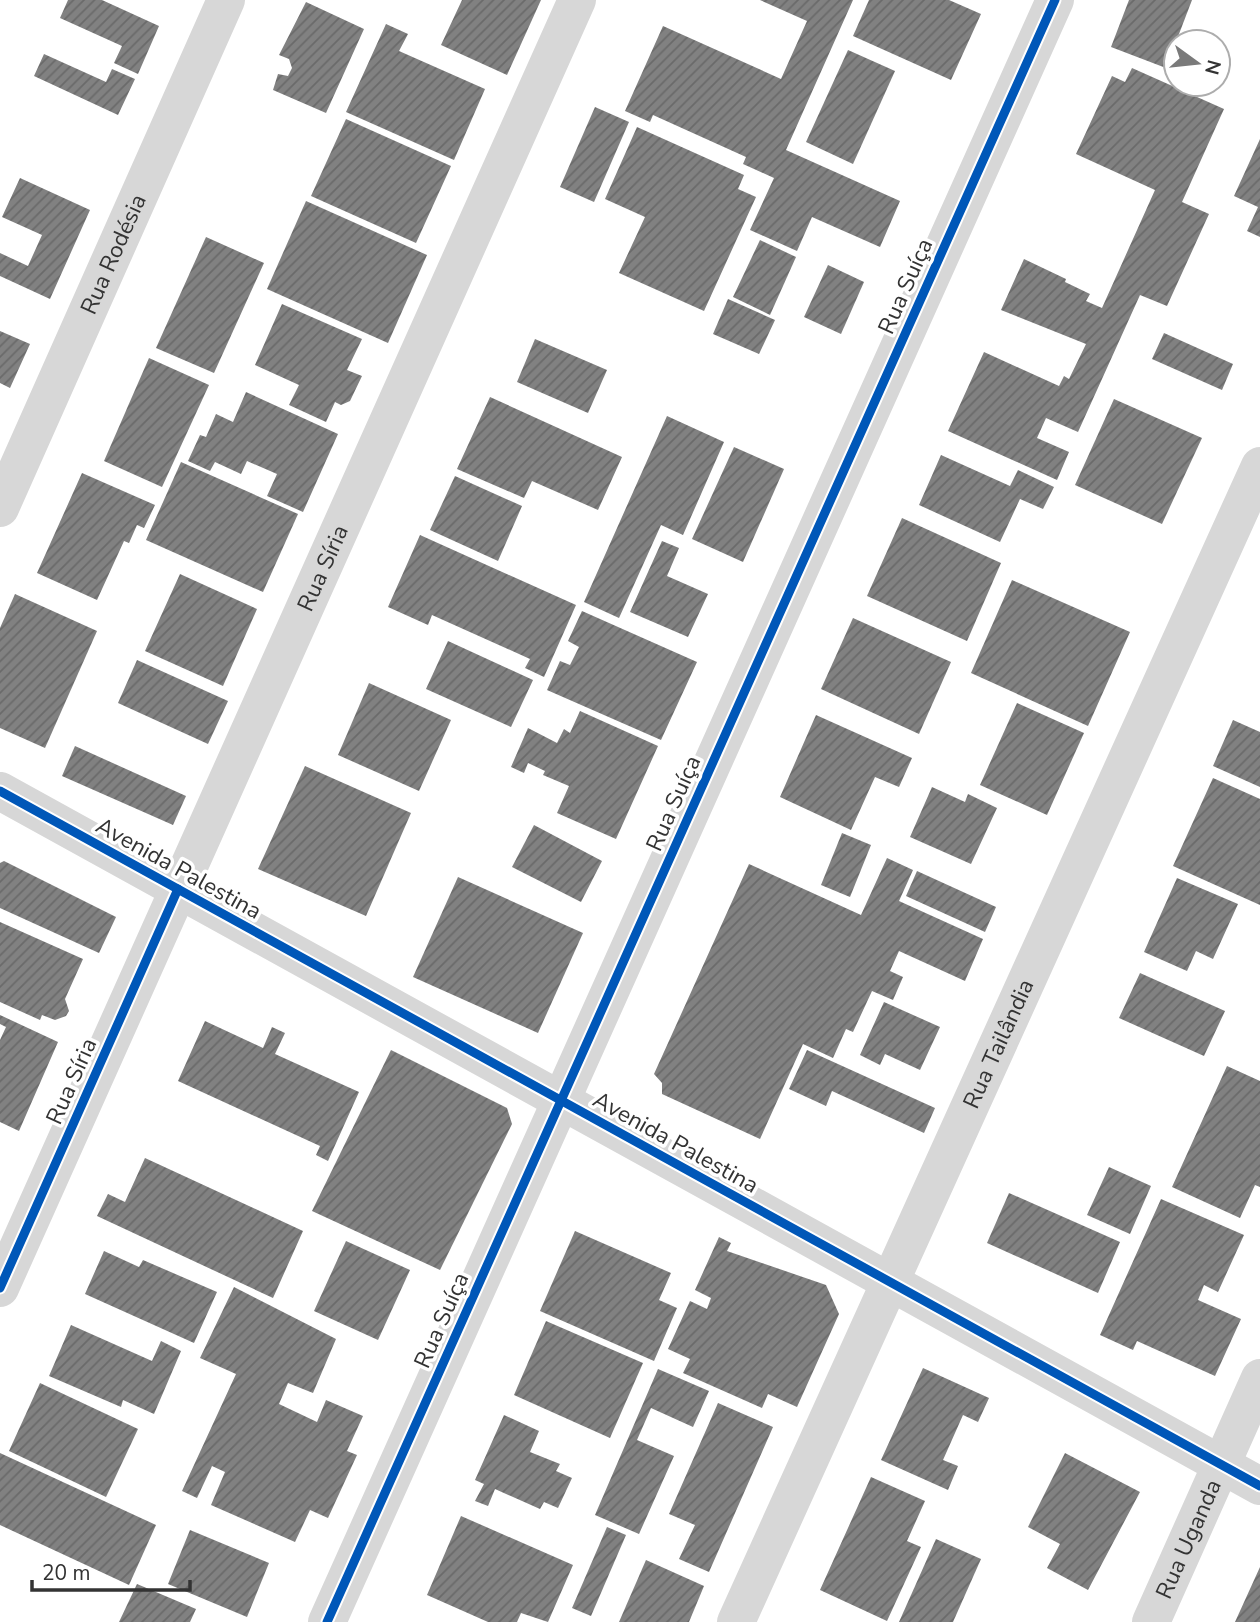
<svg xmlns="http://www.w3.org/2000/svg" width="1260" height="1622" font-family="'Nunito Sans',sans-serif">
  <style>
    .building { fill: url(#building-hatch) }
    .lines { fill: none; stroke-linecap: round; stroke-linejoin: round }
    .minor { stroke: #d7d7d7; stroke-width: 38 }
    .cycleway-casing { stroke: #fff; stroke-width: 13 }
    .cycleway { stroke: #0057b8; stroke-width: 9 }
    .labels { text-anchor: middle; stroke-width: 7; stroke-linejoin: round; paint-order: stroke }
    .street-label { font-size: 23px; fill: #333; stroke: #fff }
  </style>
  <defs>
    <pattern id="building-hatch" width="6" height="6" patternUnits="userSpaceOnUse" patternTransform="scale(1.75)"><rect width="6" height="6" fill="#818181"/><path d="M-1 1l2-2M0 6l6-6M5 7l2-2" fill="none" stroke="#6a6a6a"/></pattern>
  </defs>
  <rect width="100%" height="100%" fill="#fff"/>
  <g class="building">
    <polygon points="68,0 102,0 159,26 138,74 114,63 122,46 60,18"/>
    <polygon points="462,0 541,0 507,75 441,45"/>
    <polygon points="760,0 853,0 786,150 900,201 880,247 812,217 797,251 750,230 774,178 743,164 746,157 653,115 650,122 625,111 663,26 781,79 807,21"/>
    <polygon points="869,0 949,0 981,14 951,80 853,36"/>
    <polygon points="1129,0 1192,0 1166,68 1111,47"/>
    <polygon points="306,2 364,29 326,113 273,90 278,74 288,76 292,68 289,59 279,55"/>
    <polygon points="386,24 408,34 399,51 485,89 454,160 346,112"/>
    <polygon points="848,50 895,71 853,164 806,142"/>
    <polygon points="44,54 106,82 112,69 135,79 118,115 34,76"/>
    <polygon points="1132,68 1224,109 1182,202 1209,214 1167,306 1140,295 1078,432 1046,418 1037,438 1069,452 1057,480 948,431 984,352 1059,386 1064,376 1069,379 1086,344 1001,310 1024,259 1066,279 1065,282 1090,294 1086,301 1102,308 1155,190 1076,154 1112,76 1125,82"/>
    <polygon points="595,107 629,122 594,202 560,187"/>
    <polygon points="346,119 451,166 416,243 311,196"/>
    <polygon points="637,127 744,175 738,189 756,197 704,311 619,273 645,217 605,199"/>
    <polygon points="1260,139 1260,237 1247,231 1258,207 1234,196"/>
    <polygon points="20,178 90,210 50,299 0,276 0,253 28,266 42,235 2,217"/>
    <polygon points="306,201 427,255 388,343 267,289"/>
    <polygon points="206,237 264,263 214,373 156,348"/>
    <polygon points="760,240 796,257 770,315 733,297"/>
    <polygon points="828,265 864,282 841,334 804,317"/>
    <polygon points="728,299 775,320 759,354 713,334"/>
    <polygon points="282,304 362,339 347,370 362,376 350,401 341,405 335,402 326,422 289,405 299,385 255,365"/>
    <polygon points="0,331 30,344 10,388 0,383"/>
    <polygon points="1164,333 1233,364 1222,390 1152,359"/>
    <polygon points="535,339 607,370 588,413 517,382"/>
    <polygon points="149,358 209,385 162,487 104,461"/>
    <polygon points="246,392 338,434 303,512 267,496 277,474 247,461 241,474 215,462 210,471 188,461 200,435 206,437 216,414 233,422"/>
    <polygon points="490,397 622,457 598,510 532,481 524,498 457,469"/>
    <polygon points="1114,399 1202,438 1162,524 1075,485"/>
    <polygon points="667,416 724,442 683,535 661,525 619,618 584,602"/>
    <polygon points="734,447 784,469 743,562 692,539"/>
    <polygon points="941,455 1010,486 1018,470 1054,487 1043,509 1020,499 1000,542 919,505"/>
    <polygon points="181,462 298,514 263,592 146,540"/>
    <polygon points="82,473 155,505 144,528 137,525 129,543 124,541 97,600 37,573"/>
    <polygon points="455,476 522,506 498,561 430,530"/>
    <polygon points="902,518 1001,563 967,641 867,596"/>
    <polygon points="420,535 576,605 544,677 525,668 530,659 432,615 428,625 388,607"/>
    <polygon points="662,541 679,548 667,576 708,594 688,637 630,612"/>
    <polygon points="180,574 257,609 223,686 145,651"/>
    <polygon points="1012,580 1130,632 1088,726 971,673"/>
    <polygon points="15,594 97,631 45,748 0,728 0,628"/>
    <polygon points="582,611 697,662 661,740 547,690 560,661 570,665 579,647 568,641"/>
    <polygon points="853,618 951,662 919,734 821,689"/>
    <polygon points="448,641 533,680 511,727 426,689"/>
    <polygon points="137,660 228,701 208,744 118,703"/>
    <polygon points="369,683 451,720 419,791 338,755"/>
    <polygon points="1017,703 1084,733 1047,815 980,785"/>
    <polygon points="580,711 658,746 616,839 557,813 569,786 543,775 545,771 528,763 524,773 511,767 528,728 557,743 564,729 570,733"/>
    <polygon points="816,715 912,758 899,787 875,777 851,830 780,797"/>
    <polygon points="1233,720 1260,732 1260,787 1213,766"/>
    <polygon points="75,746 186,796 173,825 62,776"/>
    <polygon points="305,766 411,813 366,916 258,869"/>
    <polygon points="1213,778 1260,799 1260,905 1173,866"/>
    <polygon points="932,787 965,802 968,794 997,808 971,864 910,837"/>
    <polygon points="534,825 602,861 581,902 512,867"/>
    <polygon points="842,833 871,845 850,897 821,885"/>
    <polygon points="887,858 913,870 899,901 983,939 965,981 899,951 890,971 903,977 893,1000 872,991 853,1032 846,1029 833,1058 803,1044 760,1139 662,1094 662,1083 654,1074 749,864 861,915"/>
    <polygon points="4,861 116,917 99,953 0,908 0,863"/>
    <polygon points="917,871 996,907 985,932 906,896"/>
    <polygon points="458,877 583,933 538,1033 413,977"/>
    <polygon points="1177,878 1238,904 1213,959 1196,951 1187,971 1144,952"/>
    <polygon points="0,922 83,959 65,999 69,1011 66,1016 55,1020 42,1015 40,1020 0,1002"/>
    <polygon points="1140,973 1225,1011 1204,1056 1119,1018"/>
    <polygon points="884,1002 940,1027 920,1070 885,1054 880,1065 860,1055"/>
    <polygon points="0,1015 58,1042 19,1131 0,1122 0,1040 6,1027 0,1024"/>
    <polygon points="205,1021 263,1048 272,1027 285,1033 275,1054 359,1092 328,1161 316,1155 320,1146 178,1081"/>
    <polygon points="391,1050 507,1108 512,1124 440,1270 312,1211"/>
    <polygon points="807,1050 935,1108 924,1133 832,1091 826,1106 789,1089"/>
    <polygon points="1227,1066 1260,1081 1260,1187 1255,1185 1240,1218 1172,1187"/>
    <polygon points="145,1158 303,1231 273,1298 97,1216 108,1194 125,1202"/>
    <polygon points="1109,1167 1151,1186 1130,1234 1087,1215"/>
    <polygon points="1009,1193 1120,1242 1098,1293 987,1243"/>
    <polygon points="1161,1199 1244,1235 1218,1292 1204,1285 1198,1300 1241,1319 1215,1376 1137,1341 1133,1350 1100,1335"/>
    <polygon points="575,1231 671,1273 659,1300 677,1308 654,1361 540,1311"/>
    <polygon points="719,1237 731,1243 727,1251 826,1285 839,1314 797,1407 768,1394 762,1408 683,1373 690,1359 668,1349 690,1301 707,1309 711,1298 695,1290"/>
    <polygon points="346,1241 410,1270 378,1340 314,1311"/>
    <polygon points="104,1251 139,1267 143,1260 217,1292 194,1343 85,1294"/>
    <polygon points="234,1287 336,1339 313,1393 288,1383 279,1404 317,1422 326,1400 363,1416 347,1451 357,1455 328,1518 310,1510 295,1542 211,1505 225,1472 212,1466 197,1498 182,1491 236,1374 200,1358"/>
    <polygon points="546,1321 643,1363 610,1438 514,1395"/>
    <polygon points="71,1325 152,1361 161,1341 181,1351 154,1414 123,1400 121,1407 49,1376"/>
    <polygon points="923,1368 989,1398 978,1422 963,1415 943,1460 958,1466 948,1490 881,1460"/>
    <polygon points="658,1369 709,1391 693,1427 651,1408 637,1440 674,1456 639,1534 595,1515"/>
    <polygon points="40,1383 138,1429 106,1497 9,1451"/>
    <polygon points="718,1403 773,1427 709,1572 679,1559 695,1525 669,1514"/>
    <polygon points="504,1415 539,1431 530,1452 560,1464 556,1471 572,1478 558,1508 544,1502 540,1509 495,1489 488,1506 475,1501 484,1484 475,1480"/>
    <polygon points="0,1453 156,1525 129,1585 0,1525"/>
    <polygon points="1065,1453 1140,1492 1088,1590 1047,1568 1060,1544 1028,1527"/>
    <polygon points="871,1477 925,1501 907,1541 921,1547 887,1621 820,1590"/>
    <polygon points="461,1516 573,1565 548,1622 521,1613 517,1622 488,1622 427,1595"/>
    <polygon points="607,1527 626,1535 591,1616 572,1608"/>
    <polygon points="190,1530 269,1563 247,1617 168,1584"/>
    <polygon points="936,1539 981,1559 953,1622 899,1622"/>
    <polygon points="646,1560 704,1586 689,1622 619,1622"/>
    <polygon points="1260,1567 1260,1622 1235,1622"/>
    <polygon points="137,1584 196,1609 190,1622 119,1622"/>
  </g>
  <g class="lines">
    <g class="minor">
      <path id="s1" d="M0,508L226,0"/>
      <polyline points="0,791 1260,1486"/>
      <path id="s2" d="M0,1288L577,0"/>
      <polyline points="327,1622 1055,0"/>
      <path id="s3" d="M736,1622L1260,466"/>
      <path id="s4" d="M1151,1622L1260,1378"/>
    </g>
    <defs>
      <g id="cycleway">
        <polyline points="0,791 1260,1486"/>
        <polyline points="0,1288 178,889"/>
        <polyline points="327,1622 1055,0"/>
      </g>
    </defs>
    <use href="#cycleway" class="cycleway-casing"/>
    <use href="#cycleway" class="cycleway"/>
  </g>
  <g class="labels">
    <g class="street-label">
      <text dy="8" stroke="none"><textPath href="#s1" startOffset="278">Rua Rodésia</textPath></text>
      <text transform="translate(905 286) rotate(-66)" y="8">Rua Suíça</text>
      <text dy="8" stroke="none"><textPath href="#s2" startOffset="789">Rua Síria</textPath></text>
      <text transform="translate(673 803) rotate(-66)" y="8">Rua Suíça</text>
      <text transform="translate(179 868) rotate(29)" y="8">Avenida Palestina</text>
      <text dy="8" stroke="none"><textPath href="#s3" startOffset="635">Rua Tailândia</textPath></text>
      <text transform="translate(71 1081) rotate(-66)" y="8">Rua Síria</text>
      <text transform="translate(676 1142) rotate(29)" y="8">Avenida Palestina</text>
      <text transform="translate(441 1320) rotate(-66)" y="8">Rua Suíça</text>
      <text dy="8" stroke="none"><textPath href="#s4" startOffset="91">Rua Uganda</textPath></text>
    </g>
  </g>
  <g transform="translate(1197 63) rotate(105)"><circle r="33" fill="#ffffff" stroke="#adadad" stroke-width="2"/>
  <path d="M0-5L12 26L0 18L-12 26Z" fill="#7a7a7a"/>
  <text y="-10" font-size="19" font-weight="bold" text-anchor="middle" fill="#333333">N</text>
  </g>
  <path d="M32 1580v10h158v-10" fill="none" stroke="#333333" stroke-width="3.5"/>
  <text x="42" y="1580" font-size="21" fill="#333333" stroke="#ffffff" stroke-width="5" paint-order="stroke">20 m</text>
</svg>
